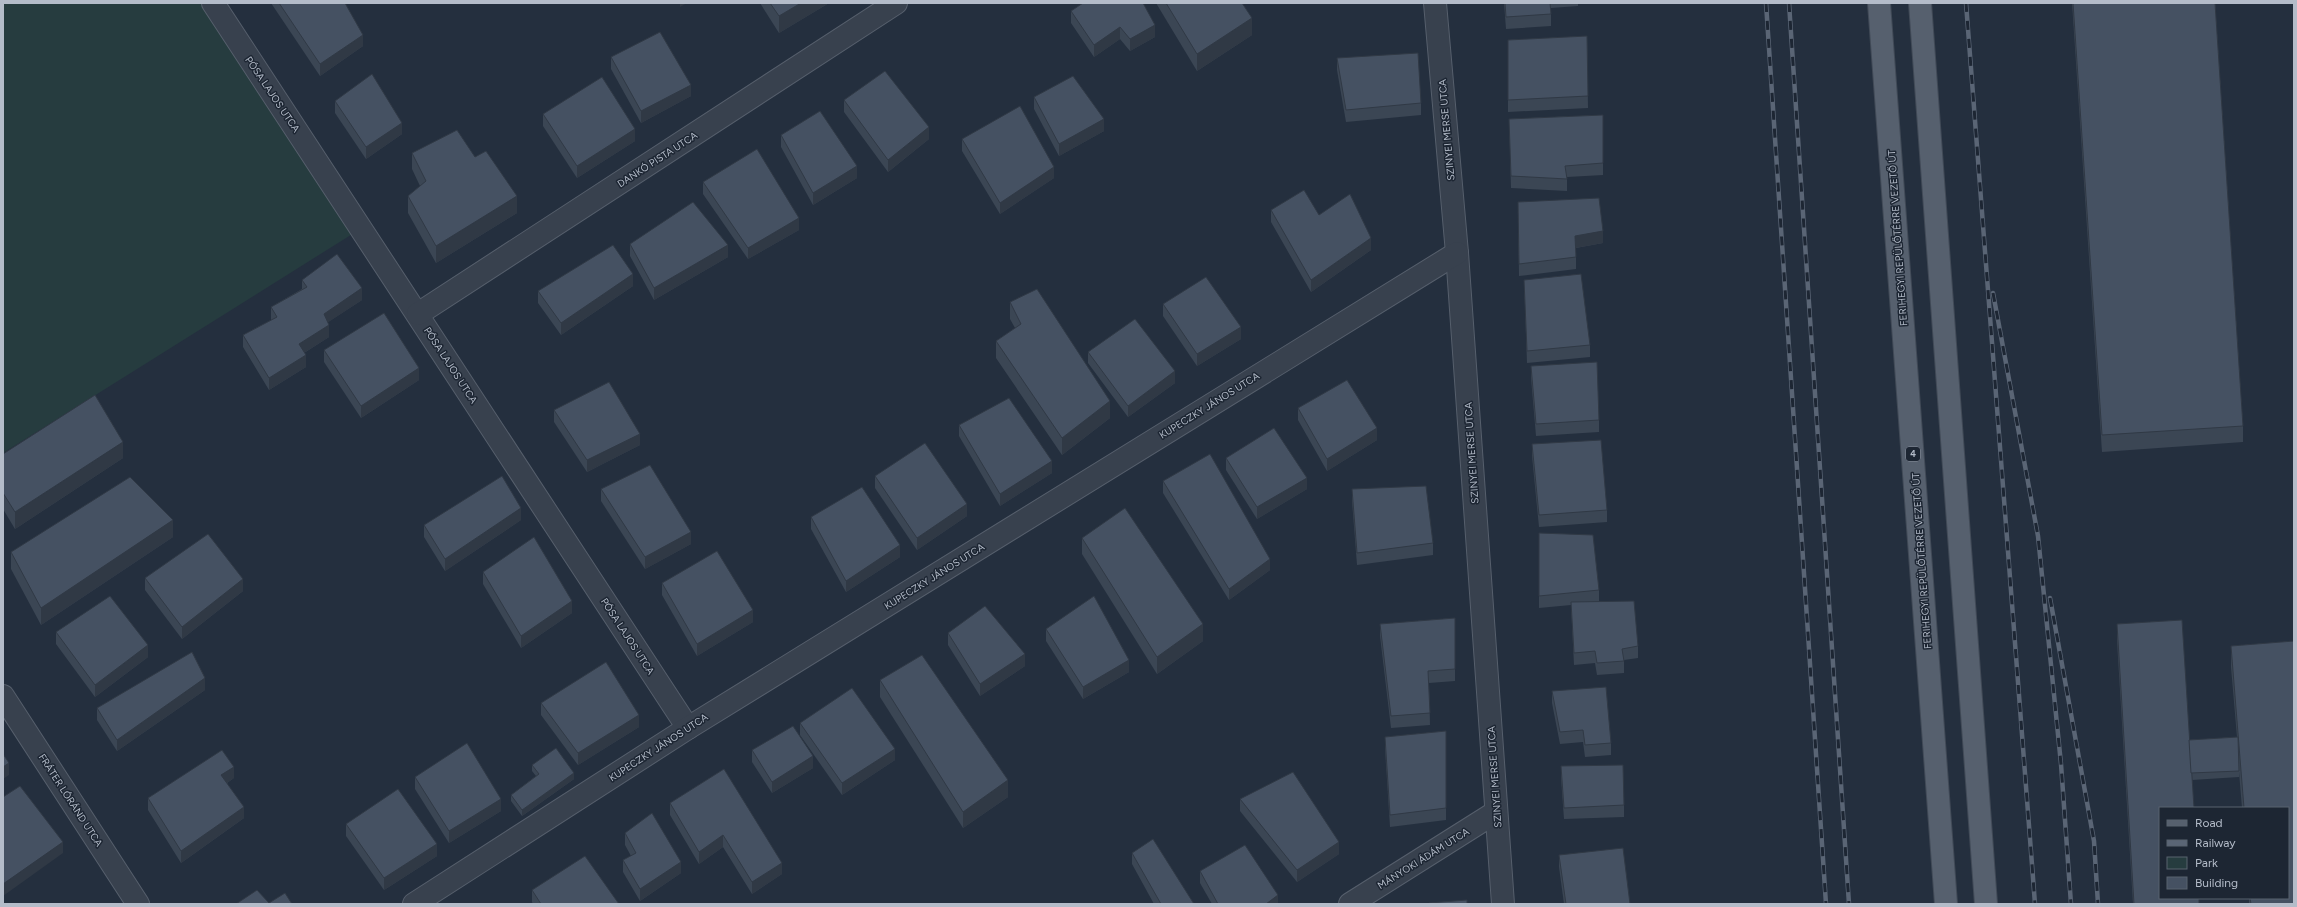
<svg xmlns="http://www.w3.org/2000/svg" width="2297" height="907" font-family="Figtree,sans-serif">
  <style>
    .green { fill: #263c3f }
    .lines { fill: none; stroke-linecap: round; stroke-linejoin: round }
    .street-casing { stroke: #565f6c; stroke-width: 24 }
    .primary-casing { stroke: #414a57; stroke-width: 24 }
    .street { stroke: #38414e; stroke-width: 22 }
    .primary { stroke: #56606e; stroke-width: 22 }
    .rail-casing { stroke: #5a6575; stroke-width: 4.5 }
    .rail { stroke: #1d2633; stroke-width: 3; stroke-dasharray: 9; stroke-linecap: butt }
    .wall { fill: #3b4654 }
    .shaded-wall { fill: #303945 }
    .building { fill: #455162; stroke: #303945 }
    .labels { text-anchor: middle; stroke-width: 3; stroke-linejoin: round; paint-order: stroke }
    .shield { fill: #1d2633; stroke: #878f9c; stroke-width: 1 }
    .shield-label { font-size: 9px; font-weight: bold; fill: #b4bcc9 }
    .street-label { font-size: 10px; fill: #b4bcc9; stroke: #1d2633 }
  </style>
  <rect width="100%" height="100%" fill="#242f3e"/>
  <polygon class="green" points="3,3 212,3 362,228 3,453"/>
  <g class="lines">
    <defs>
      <g id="street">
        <polyline points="213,3 688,728"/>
        <polyline points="1435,3 1457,253 1503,904"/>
        <polyline points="418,314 896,3"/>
        <polyline points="3,696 138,904"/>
        <polyline points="414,904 688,728 1457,253"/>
        <polyline points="1350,904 1496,812"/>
      </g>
      <g id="primary">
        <polyline points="1879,3 1946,904"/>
        <polyline points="1920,3 1986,904"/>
      </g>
    </defs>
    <use href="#street" class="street-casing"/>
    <use href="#primary" class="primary-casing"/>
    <use href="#street" class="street"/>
    <use href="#primary" class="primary"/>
    <defs>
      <g id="rail">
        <polyline points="1766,3 1826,904"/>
        <polyline points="1789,3 1849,904"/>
        <polyline points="1966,3 2035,904"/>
        <polyline points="1993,293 2038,536 2061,764 2071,904"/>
        <polyline points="2050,598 2094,841 2098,904"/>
      </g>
    </defs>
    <use href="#rail" class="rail-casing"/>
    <use href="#rail" class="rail"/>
  </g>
  <g class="wall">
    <polygon points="271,3 345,3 363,46 320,76"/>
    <polygon points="760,3 829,3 779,33"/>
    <polygon points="1156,3 1242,3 1252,35 1197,71"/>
    <polygon points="1504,3 1578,3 1578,6 1551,8 1551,26 1506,29"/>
    <polygon points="2072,3 2215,3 2243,426 2243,442 2102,452"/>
    <polygon points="1071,11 1155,37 1130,51 1120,39 1094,57 1071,23"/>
    <polygon points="1587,36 1588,108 1508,112 1508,40"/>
    <polygon points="611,57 691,96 641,123 611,69"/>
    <polygon points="1337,58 1421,103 1421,115 1346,122 1337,70"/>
    <polygon points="1034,97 1104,131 1059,156 1034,109"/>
    <polygon points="844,100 929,139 888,172 844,112"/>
    <polygon points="335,101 402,134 366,159 335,113"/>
    <polygon points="543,114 635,141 577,178 543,126"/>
    <polygon points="1603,115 1603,175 1567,177 1567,191 1511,188 1509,119"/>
    <polygon points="781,135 857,178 813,205 781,147"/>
    <polygon points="962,139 1054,178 1000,214 962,151"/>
    <polygon points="412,153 475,157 517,213 436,263 408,213 408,196 420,186 412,169"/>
    <polygon points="703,182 799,230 748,259 703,194"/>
    <polygon points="1518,202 1603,243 1576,248 1576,269 1519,276"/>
    <polygon points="1271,210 1319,215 1371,250 1311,292 1271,222"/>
    <polygon points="630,244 728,257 654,300 630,256"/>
    <polygon points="302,280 362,300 328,322 329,337 304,353 306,367 269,390 243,347 243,335 271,320 271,307 302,289"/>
    <polygon points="1524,280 1590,345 1590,357 1527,363"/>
    <polygon points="633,286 561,335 538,303 538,291"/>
    <polygon points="1010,302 1110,418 1062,455 996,358 996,341 1015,328 1010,319"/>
    <polygon points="1163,304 1241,339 1197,366 1163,316"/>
    <polygon points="324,350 419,380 361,418 324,362"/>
    <polygon points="1088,352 1175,383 1128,417 1088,363"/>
    <polygon points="1531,366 1599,420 1599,432 1536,436 1531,378"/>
    <polygon points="1298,408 1377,440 1327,471 1298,420"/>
    <polygon points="554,410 640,445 587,472 554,422"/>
    <polygon points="959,425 1052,473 1000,506 959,436"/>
    <polygon points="1532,444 1607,510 1607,522 1539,527 1532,456"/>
    <polygon points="3,454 123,458 15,529 3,509"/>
    <polygon points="1226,458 1307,489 1257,519 1226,470"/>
    <polygon points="875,476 967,516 917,550 875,488"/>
    <polygon points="1163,481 1270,570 1229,600 1163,493"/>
    <polygon points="601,489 691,544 645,569 601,501"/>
    <polygon points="1352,489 1433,543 1433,555 1357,565 1352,501"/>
    <polygon points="811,517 900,557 846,592 811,529"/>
    <polygon points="521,520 445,571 424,537 424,525"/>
    <polygon points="1539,533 1599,590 1599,601 1638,646 1638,658 1624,660 1624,673 1597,675 1595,663 1574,665 1571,605 1539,608"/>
    <polygon points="173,537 41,625 11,569 11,552"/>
    <polygon points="1082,538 1203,641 1157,674 1082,554"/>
    <polygon points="483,572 572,613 521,648 483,584"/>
    <polygon points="145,578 243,591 182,639 145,590"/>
    <polygon points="662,583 753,622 697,656 662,595"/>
    <polygon points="1455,618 1455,681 1429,683 1430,725 1391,728 1380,636 1380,624"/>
    <polygon points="2182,620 2189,740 2237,737 2231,667 2231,646 2294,641 2294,904 2249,904 2249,898 2288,898 2288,808 2242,808 2239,772 2239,777 2192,780 2194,808 2160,808 2160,898 2199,898 2199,904 2133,904 2117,641 2117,624"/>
    <polygon points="1046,629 1129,672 1083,699 1046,641"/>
    <polygon points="56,632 148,657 95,697 56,644"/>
    <polygon points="948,633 1025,666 980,696 948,645"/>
    <polygon points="880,680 1008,797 963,828 880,697"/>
    <polygon points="205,690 117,751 97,720 97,708"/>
    <polygon points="1552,691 1611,743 1611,755 1585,757 1583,742 1560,744 1552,703"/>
    <polygon points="541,703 639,727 578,765 541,715"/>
    <polygon points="800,723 895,760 842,795 800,735"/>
    <polygon points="1446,731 1446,820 1390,827 1385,749 1385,737"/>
    <polygon points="752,750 813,768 772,793 752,762"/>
    <polygon points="532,765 574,779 522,816 511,801 511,795 536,776 532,771"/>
    <polygon points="1561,766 1624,805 1624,817 1564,819 1561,778"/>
    <polygon points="724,769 782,874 752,894 723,847 699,864 670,815 670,803"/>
    <polygon points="415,777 501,811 449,843 415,789"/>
    <polygon points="234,778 227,783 244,818 181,863 148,810 148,798"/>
    <polygon points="1240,799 1339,854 1297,882 1240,811"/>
    <polygon points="346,824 437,856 384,890 346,836"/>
    <polygon points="625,833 681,873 640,901 623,872 623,860 631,856 625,845"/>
    <polygon points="1132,853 1194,904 1154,904 1132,864"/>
    <polygon points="1559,855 1630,904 1564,904 1559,867"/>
    <polygon points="1200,871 1278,904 1212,904 1200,883"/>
    <polygon points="532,890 619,904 533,904 532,902"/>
  </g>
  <g class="shaded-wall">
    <polygon points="680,3 687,3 680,7"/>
    <polygon points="801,3 829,3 779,33 779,16"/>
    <polygon points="1252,18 1252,35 1197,71 1197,54"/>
    <polygon points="1155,25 1155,37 1130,51 1130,39"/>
    <polygon points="1120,27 1120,39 1094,57 1094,45"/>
    <polygon points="363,35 363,46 320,76 320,64"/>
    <polygon points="691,85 691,96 641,123 641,111"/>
    <polygon points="1104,119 1104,131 1059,156 1059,144"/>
    <polygon points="402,123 402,134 366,159 366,147"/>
    <polygon points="929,127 929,139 888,172 888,160"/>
    <polygon points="635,129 635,141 577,178 577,166"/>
    <polygon points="857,166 857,178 813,205 813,193"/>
    <polygon points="1054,167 1054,178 1000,214 1000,203"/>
    <polygon points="517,196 517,213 436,263 436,246"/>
    <polygon points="799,218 799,230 748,259 748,248"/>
    <polygon points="1603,231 1603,243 1575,248 1575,236"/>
    <polygon points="1371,238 1371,250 1311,292 1311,280"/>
    <polygon points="728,245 728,257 654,300 654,288"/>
    <polygon points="633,274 633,286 561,335 561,323"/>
    <polygon points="362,288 362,300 324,325 324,314"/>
    <polygon points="329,325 329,337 299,356 299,344"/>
    <polygon points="1241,327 1241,339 1197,366 1197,354"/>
    <polygon points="306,355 306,367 269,390 269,378"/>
    <polygon points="419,368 419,380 361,418 361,406"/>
    <polygon points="1175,371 1175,383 1128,417 1128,406"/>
    <polygon points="1110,401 1110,418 1062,455 1062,438"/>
    <polygon points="1377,428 1377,440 1327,471 1327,459"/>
    <polygon points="640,434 640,445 587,472 587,460"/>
    <polygon points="123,442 123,458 15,529 15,512"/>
    <polygon points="1052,461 1052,473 1000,506 1000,494"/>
    <polygon points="1307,478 1307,489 1257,519 1257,507"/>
    <polygon points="967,504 967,516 917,550 917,538"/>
    <polygon points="521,508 521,520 445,571 445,559"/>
    <polygon points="173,520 173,537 41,625 41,608"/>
    <polygon points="691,532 691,544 645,569 645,557"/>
    <polygon points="900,545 900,557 846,592 846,581"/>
    <polygon points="1270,559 1270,570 1229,600 1229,589"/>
    <polygon points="243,579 243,591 182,639 182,627"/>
    <polygon points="572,601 572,613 521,648 521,636"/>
    <polygon points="753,610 753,622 697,656 697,644"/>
    <polygon points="1203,624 1203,641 1157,674 1157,657"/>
    <polygon points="148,645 148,657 95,697 95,685"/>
    <polygon points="1025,654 1025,666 980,696 980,684"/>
    <polygon points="1129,660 1129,672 1083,699 1083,687"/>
    <polygon points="205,678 205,690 117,751 117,740"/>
    <polygon points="639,715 639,727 578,765 578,753"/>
    <polygon points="895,749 895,760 842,795 842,783"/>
    <polygon points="813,756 813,768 772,793 772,782"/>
    <polygon points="9,763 9,775 3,779 3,767"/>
    <polygon points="234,767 234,778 221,787 221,775"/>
    <polygon points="574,773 574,779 522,816 522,810"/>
    <polygon points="1008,780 1008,797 963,828 963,812"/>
    <polygon points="501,799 501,811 449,843 449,831"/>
    <polygon points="244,807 244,818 181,863 181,851"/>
    <polygon points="723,835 723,847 699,864 699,852"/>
    <polygon points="63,842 63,853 3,896 3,884"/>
    <polygon points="1339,842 1339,854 1297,882 1297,870"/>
    <polygon points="437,844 437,856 384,890 384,878"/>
    <polygon points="681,862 681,873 640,901 640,889"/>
    <polygon points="782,863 782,874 752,894 752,882"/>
    <polygon points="1278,895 1278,904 1266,904"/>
  </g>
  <g class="building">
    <polygon points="279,3 345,3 363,35 320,64"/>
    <polygon points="770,3 801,3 779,16"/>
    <polygon points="1083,3 1143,3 1155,25 1130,39 1120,27 1094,45 1071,11"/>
    <polygon points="1166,3 1242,3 1252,18 1197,54"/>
    <polygon points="1505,3 1550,3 1551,14 1506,17"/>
    <polygon points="2073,3 2215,3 2243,426 2102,435"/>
    <polygon points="660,32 691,85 641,111 611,57"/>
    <polygon points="1587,36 1588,96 1508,100 1508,40"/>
    <polygon points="1418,53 1421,103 1346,110 1337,58"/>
    <polygon points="885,71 929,127 888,160 844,100"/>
    <polygon points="372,74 402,123 366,147 335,101"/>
    <polygon points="1073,76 1104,119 1059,144 1034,97"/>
    <polygon points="602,77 635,129 577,166 543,114"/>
    <polygon points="1020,106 1054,167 1000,203 962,139"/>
    <polygon points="820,111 857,166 813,193 781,135"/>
    <polygon points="1603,115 1603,163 1565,166 1567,179 1511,176 1509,119"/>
    <polygon points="457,130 475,157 486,151 517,196 436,246 408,196 426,181 412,153"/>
    <polygon points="757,149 799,218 748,248 703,182"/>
    <polygon points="1304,190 1319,215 1350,194 1371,238 1311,280 1271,210"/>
    <polygon points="1599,198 1603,231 1575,236 1576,257 1519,264 1518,202"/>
    <polygon points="693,202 728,245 654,288 630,244"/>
    <polygon points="613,245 633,274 561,323 538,291"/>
    <polygon points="337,254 362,288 324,314 329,325 299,344 306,355 269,378 243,335 277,317 271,307 307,287 302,280"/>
    <polygon points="1581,274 1590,345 1527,351 1524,280"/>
    <polygon points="1206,277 1241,327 1197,354 1163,304"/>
    <polygon points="1037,289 1110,401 1062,438 996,341 1021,324 1010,302"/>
    <polygon points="384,313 419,368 361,406 324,350"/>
    <polygon points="1135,319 1175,371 1128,406 1088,352"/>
    <polygon points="1597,362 1599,420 1536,424 1531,366"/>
    <polygon points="1347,380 1377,428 1327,459 1298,408"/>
    <polygon points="609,382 640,434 587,460 554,410"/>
    <polygon points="95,395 123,442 15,512 3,493 3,454"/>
    <polygon points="1009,398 1052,461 1000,494 959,425"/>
    <polygon points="1274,428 1307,478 1257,507 1226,458"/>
    <polygon points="1601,440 1607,510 1539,515 1532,444"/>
    <polygon points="925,443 967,504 917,538 875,476"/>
    <polygon points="1210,454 1270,559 1229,589 1163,481"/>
    <polygon points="650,465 691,532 645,557 601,489"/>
    <polygon points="502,476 521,508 445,559 424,525"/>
    <polygon points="130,477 173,520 41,608 11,552"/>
    <polygon points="1426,486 1433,543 1357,553 1352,489"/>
    <polygon points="862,487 900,545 846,581 811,517"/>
    <polygon points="1125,508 1203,624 1157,657 1082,538"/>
    <polygon points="1539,533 1593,535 1599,590 1539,596"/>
    <polygon points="208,534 243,579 182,627 145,578"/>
    <polygon points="534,537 572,601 521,636 483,572"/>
    <polygon points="717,551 753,610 697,644 662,583"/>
    <polygon points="110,596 148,645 95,685 56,632"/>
    <polygon points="1094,596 1129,660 1083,687 1046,629"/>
    <polygon points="1634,601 1638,646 1622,649 1624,661 1597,663 1595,651 1574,653 1571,602"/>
    <polygon points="985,606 1025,654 980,684 948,633"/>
    <polygon points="1455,618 1455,669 1428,671 1430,713 1391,716 1380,624"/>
    <polygon points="2182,620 2194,808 2160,808 2160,898 2199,898 2199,904 2134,904 2117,624"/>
    <polygon points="2294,641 2294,904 2251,904 2250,898 2288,898 2288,808 2244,808 2231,646"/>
    <polygon points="192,652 205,678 117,740 97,708"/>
    <polygon points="922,655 1008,780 963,812 880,680"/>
    <polygon points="606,662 639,715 578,753 541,703"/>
    <polygon points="1606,687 1611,743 1585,745 1583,730 1560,732 1552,691"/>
    <polygon points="852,688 895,749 842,783 800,723"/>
    <polygon points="793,726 813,756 772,782 752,750"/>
    <polygon points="1446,731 1446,808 1390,815 1385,737"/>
    <polygon points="2238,737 2239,771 2191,773 2189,740"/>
    <polygon points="467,743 501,799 449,831 415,777"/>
    <polygon points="556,748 574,773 522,810 511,795 539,774 532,765"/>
    <polygon points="222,750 234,767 221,775 244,807 181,851 148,798"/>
    <polygon points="3,754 9,763 3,767"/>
    <polygon points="1623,765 1624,805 1564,808 1561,766"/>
    <polygon points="724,769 782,863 752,882 723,835 699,852 670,803"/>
    <polygon points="1293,772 1339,842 1297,870 1240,799"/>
    <polygon points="20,786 63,842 3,884 3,797"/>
    <polygon points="398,789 437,844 384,878 346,824"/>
    <polygon points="652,813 681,862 640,889 623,860 636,853 625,833"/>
    <polygon points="1153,839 1194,904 1161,904 1132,853"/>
    <polygon points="1245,845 1278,895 1266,904 1218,904 1200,871"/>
    <polygon points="1623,848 1630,904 1566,904 1559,855"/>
    <polygon points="585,856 619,904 541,904 532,890"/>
    <polygon points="257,890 269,903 285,893 292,904 236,904"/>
    <polygon points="1467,900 1467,904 1429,904 1429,903"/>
  </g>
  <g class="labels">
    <rect class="shield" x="1906" y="447" width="14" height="14" rx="3"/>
    <g class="shield-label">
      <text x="1913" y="457">4</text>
    </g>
    <g class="street-label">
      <text transform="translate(273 94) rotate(56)" y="4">PÓSA LAJOS UTCA</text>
      <text transform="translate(1446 130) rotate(-95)" y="4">SZINYEI MERSE UTCA</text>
      <text transform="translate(657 159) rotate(-33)" y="4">DANKÓ PISTA UTCA</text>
      <text transform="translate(1897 238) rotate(-94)" y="4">FERIHEGYI REPÜLŐTÉRRE VEZETŐ ÚT</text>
      <text transform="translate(451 365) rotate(57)" y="4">PÓSA LAJOS UTCA</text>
      <text transform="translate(1209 405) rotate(-32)" y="4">KUPECZKY JÁNOS UTCA</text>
      <text transform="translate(1471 453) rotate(-94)" y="4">SZINYEI MERSE UTCA</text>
      <text transform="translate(1921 561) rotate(-94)" y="4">FERIHEGYI REPÜLŐTÉRRE VEZETŐ ÚT</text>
      <text transform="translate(934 576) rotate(-32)" y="4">KUPECZKY JÁNOS UTCA</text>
      <text transform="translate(628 636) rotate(57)" y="4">PÓSA LAJOS UTCA</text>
      <text transform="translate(658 747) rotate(-33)" y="4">KUPECZKY JÁNOS UTCA</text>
      <text transform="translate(1494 777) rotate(-94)" y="4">SZINYEI MERSE UTCA</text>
      <text transform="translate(71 800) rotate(57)" y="4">FRÁTER LÓRÁND UTCA</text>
      <text transform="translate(1423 858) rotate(-32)" y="4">MÁNYOKI ÁDÁM UTCA</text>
    </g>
  </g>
  <rect width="2297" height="907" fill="none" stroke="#b4bcc9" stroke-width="8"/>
  <rect x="2159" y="807" width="130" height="92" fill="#1d2633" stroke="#59626f"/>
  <rect x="2167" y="820" width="20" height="6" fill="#56606e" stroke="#59626f"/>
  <text x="2195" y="827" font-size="12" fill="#b4bcc9">Road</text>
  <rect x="2167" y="840" width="20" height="6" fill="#5a6575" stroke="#59626f"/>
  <text x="2195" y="847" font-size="12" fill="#b4bcc9">Railway</text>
  <rect x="2167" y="857" width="20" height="12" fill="#263c3f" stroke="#59626f"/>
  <text x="2195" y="867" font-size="12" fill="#b4bcc9">Park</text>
  <rect x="2167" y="877" width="20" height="12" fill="#455162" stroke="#59626f"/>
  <text x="2195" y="887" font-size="12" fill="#b4bcc9">Building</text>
</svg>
